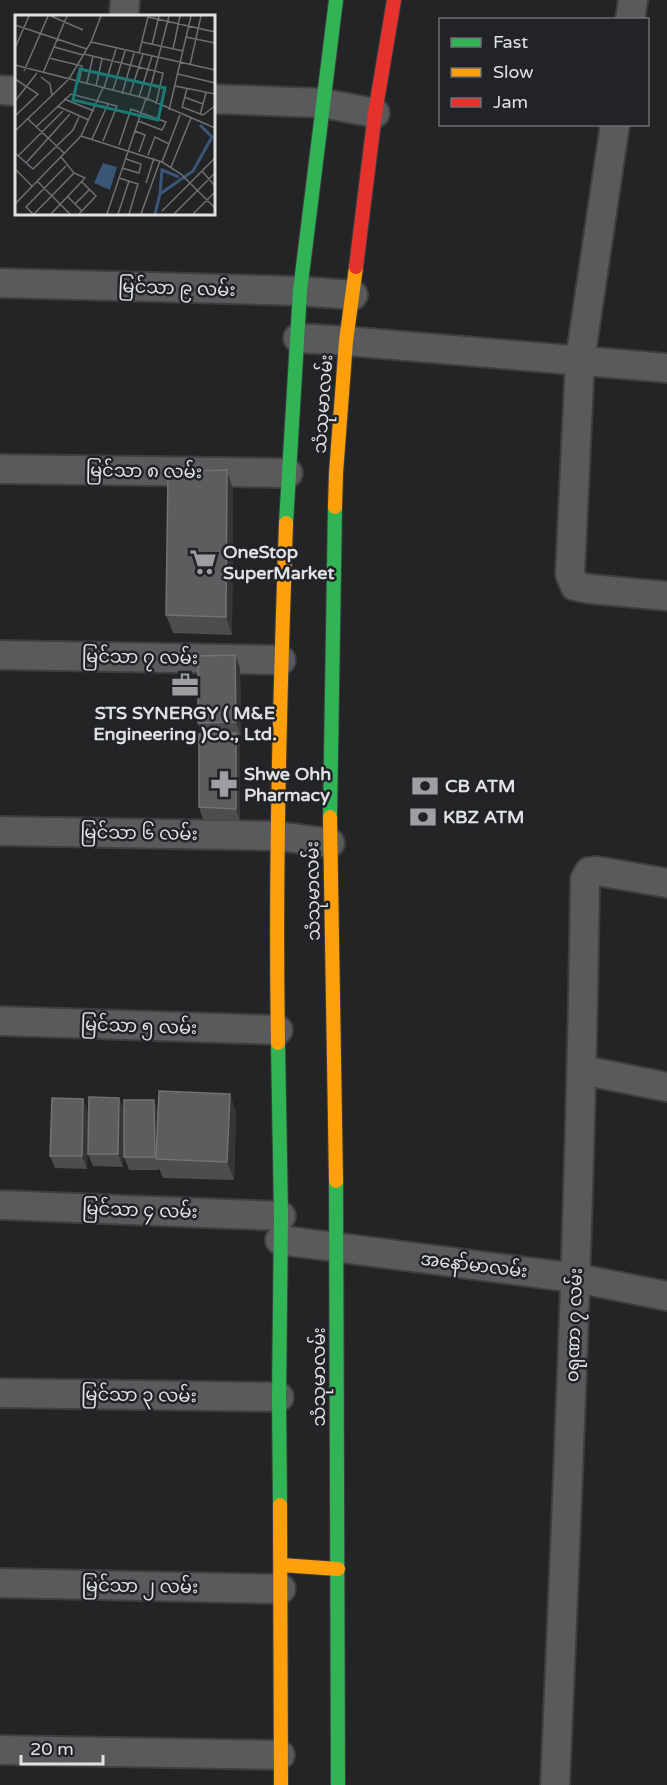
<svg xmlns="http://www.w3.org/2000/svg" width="667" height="1785" font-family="'Varela Round','Noto Sans Myanmar',sans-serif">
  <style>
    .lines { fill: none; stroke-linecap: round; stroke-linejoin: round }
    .street-casing { stroke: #3d3e40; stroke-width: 32 }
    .fast-casing { stroke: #3d3e40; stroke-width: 16 }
    .slow-casing { stroke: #3d3e40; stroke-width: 16 }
    .jam-casing { stroke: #3d3e40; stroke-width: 16 }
    .street { stroke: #595a5c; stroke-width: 28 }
    .fast { stroke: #30b455; stroke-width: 14 }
    .slow { stroke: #ff9f0a; stroke-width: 14 }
    .jam { stroke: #e5322d; stroke-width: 14 }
    .wall { fill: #4b4d4e }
    .shaded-wall { fill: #343637 }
    .building { fill: #5b5d5e; stroke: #707273; stroke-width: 1.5 }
    .labels { text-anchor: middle; stroke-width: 5; stroke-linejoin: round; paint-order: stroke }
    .street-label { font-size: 18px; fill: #dfe1e3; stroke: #212327 }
    .poi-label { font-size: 18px; font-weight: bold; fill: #dfe1e3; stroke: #212327; text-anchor: start }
    .inset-river { fill: none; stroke: #3b5577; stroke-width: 3 }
    .inset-road { fill: none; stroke: #6e7072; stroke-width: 1.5 }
    .view { fill: #197b74; fill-opacity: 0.15; stroke: #197b74; stroke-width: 3 }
    .inset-edge { fill: none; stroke: #dfe1e3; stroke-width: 3 }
  </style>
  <rect width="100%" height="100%" fill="#222426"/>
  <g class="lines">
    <defs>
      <g id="street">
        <polyline points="124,16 125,0"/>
        <polyline points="630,20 633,0"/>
        <polyline points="0,90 16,91"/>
        <polyline points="213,99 322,103 375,113"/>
        <polyline points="615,124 580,360 570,574 575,586 590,589 667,596"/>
        <polyline points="0,283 300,291 353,295"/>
        <polyline points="298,338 346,341 667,368"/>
        <polyline points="0,469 288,473"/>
        <polyline points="0,655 281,660"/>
        <polyline points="0,831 278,836 330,843"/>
        <polyline points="0,1021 278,1030"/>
        <polyline points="582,1070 667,1087"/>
        <polyline points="0,1205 281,1216"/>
        <polyline points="280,1240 576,1278 667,1296"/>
        <polyline points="0,1393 279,1397"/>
        <polyline points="0,1583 281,1589"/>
        <polyline points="0,1750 280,1755"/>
        <path d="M555,1785C568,1483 581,1181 585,879L589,872L597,871L667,883"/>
      </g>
      <g id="fast">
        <polyline points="286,523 300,291 336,0"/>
        <polyline points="330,817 335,507"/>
        <polyline points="278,1043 281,1216 279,1397 280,1505"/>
        <polyline points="336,1181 338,1785"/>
      </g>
      <g id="slow">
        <polyline points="335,507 336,473 346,341 356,267"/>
        <polyline points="330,817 336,1181"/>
        <path d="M278,1043C275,869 280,696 286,523"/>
        <polyline points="280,1505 281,1785"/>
        <polyline points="281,1565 338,1569"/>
      </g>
      <polyline id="jam" points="356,267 375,113 394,0"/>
    </defs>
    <use href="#street" class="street-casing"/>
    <use href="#fast" class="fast-casing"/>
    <use href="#slow" class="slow-casing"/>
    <use href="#jam" class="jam-casing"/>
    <use href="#street" class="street"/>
    <use href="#fast" class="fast"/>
    <use href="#slow" class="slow"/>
    <use href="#jam" class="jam"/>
  </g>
  <g class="wall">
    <polygon points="233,489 232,635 173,633 166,615"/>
    <polygon points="235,655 240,668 241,735 236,735 240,746 240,821 203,820 199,807 202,734 198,723"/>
    <polygon points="119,1098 124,1111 123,1167 93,1166 88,1154"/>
    <polygon points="158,1110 236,1112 234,1180 163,1178 159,1168 159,1170 129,1170 124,1157"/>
    <polygon points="88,1112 87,1169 55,1168 50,1156"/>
  </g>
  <g class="shaded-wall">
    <polygon points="227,470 233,489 232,635 226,617"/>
    <polygon points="235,655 240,668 241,735 236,722"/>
    <polygon points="236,733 240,746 240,821 236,809"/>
    <polygon points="230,1094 236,1112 234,1180 227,1162"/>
    <polygon points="119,1098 124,1111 123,1167 118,1154"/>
    <polygon points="83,1099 88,1112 87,1169 82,1156"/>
    <polygon points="154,1100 159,1112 156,1159 159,1170 155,1157"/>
  </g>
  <g class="building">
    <polygon points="227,470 226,617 166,615 168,472"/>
    <polygon points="235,655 236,722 198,723 198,656"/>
    <polygon points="236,733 236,809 199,807 199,734"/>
    <polygon points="159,1091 230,1094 227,1162 156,1159"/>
    <polygon points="89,1097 119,1098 118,1154 88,1154"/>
    <polygon points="52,1098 83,1099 82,1156 50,1156"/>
    <polygon points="124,1100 154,1100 155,1157 124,1157"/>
  </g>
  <defs>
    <symbol id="supermarket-bare" viewBox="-9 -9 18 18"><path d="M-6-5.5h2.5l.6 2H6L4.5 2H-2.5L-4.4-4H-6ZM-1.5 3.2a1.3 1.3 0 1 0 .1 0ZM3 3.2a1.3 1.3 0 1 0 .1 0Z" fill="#9d9fa1" stroke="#212327" stroke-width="2.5" paint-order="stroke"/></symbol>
    <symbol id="office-bare" viewBox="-9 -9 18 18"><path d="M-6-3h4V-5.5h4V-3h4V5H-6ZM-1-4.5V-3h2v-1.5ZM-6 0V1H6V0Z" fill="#9d9fa1" stroke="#212327" stroke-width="2.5" paint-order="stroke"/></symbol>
    <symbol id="pharmacy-bare" viewBox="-9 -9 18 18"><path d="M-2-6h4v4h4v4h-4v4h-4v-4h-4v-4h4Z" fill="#9d9fa1" stroke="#212327" stroke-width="2.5" paint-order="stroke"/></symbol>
    <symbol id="bank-bare" viewBox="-9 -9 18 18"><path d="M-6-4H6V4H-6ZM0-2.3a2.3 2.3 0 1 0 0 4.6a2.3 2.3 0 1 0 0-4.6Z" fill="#9d9fa1" stroke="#212327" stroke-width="2.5" paint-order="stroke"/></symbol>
  </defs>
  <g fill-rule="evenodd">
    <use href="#supermarket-bare" x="184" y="543" width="38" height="38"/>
    <use href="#office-bare" x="166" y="666" width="38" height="38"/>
    <use href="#pharmacy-bare" x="205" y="765" width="38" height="38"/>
    <use href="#bank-bare" x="406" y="767" width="38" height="38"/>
    <use href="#bank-bare" x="404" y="798" width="38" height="38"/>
  </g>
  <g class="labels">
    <g class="street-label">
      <text transform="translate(177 288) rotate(2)" y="6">မြင်သာ ၉ လမ်း</text>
      <text transform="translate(323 404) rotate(-86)" y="6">သံသုမာလမ်း</text>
      <text transform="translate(144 471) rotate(1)" y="6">မြင်သာ ၈ လမ်း</text>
      <text transform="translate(140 657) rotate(1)" y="6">မြင်သာ ၇ လမ်း</text>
      <text transform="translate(139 833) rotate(1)" y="6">မြင်သာ ၆ လမ်း</text>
      <text transform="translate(313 891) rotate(-91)" y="6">သံသုမာလမ်း</text>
      <text transform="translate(139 1026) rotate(2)" y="6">မြင်သာ ၅ လမ်း</text>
      <text transform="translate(140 1210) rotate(2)" y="6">မြင်သာ ၄ လမ်း</text>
      <text transform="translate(474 1265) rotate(7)" y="6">အနော်မာလမ်း</text>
      <text transform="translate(574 1325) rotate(-88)" y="6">၀ရုဏာ ၇ လမ်း</text>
      <text transform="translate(319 1377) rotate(-90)" y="6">သံသုမာလမ်း</text>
      <text transform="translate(139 1395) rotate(1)" y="6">မြင်သာ ၃ လမ်း</text>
      <text transform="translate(140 1586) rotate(1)" y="6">မြင်သာ ၂ လမ်း</text>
    </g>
    <g class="poi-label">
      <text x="223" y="558">OneStop<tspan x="223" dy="21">SuperMarket</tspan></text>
      <text x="185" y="719" text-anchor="middle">STS SYNERGY ( M&amp;E<tspan x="185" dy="21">Engineering )Co., Ltd.</tspan></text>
      <text x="244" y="780">Shwe Ohh<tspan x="244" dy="21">Pharmacy</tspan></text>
      <text x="445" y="792">CB ATM</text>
      <text x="443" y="823">KBZ ATM</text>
    </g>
  </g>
  <g transform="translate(15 15)">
    <rect width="200" height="200" fill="#222426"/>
    <path d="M88,148L102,152L95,175L79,168Z" fill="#3b5577"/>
    <path class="inset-river" d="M145,179L147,155L164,162M140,199L145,179L178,156L197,122L185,110"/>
    <path class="inset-road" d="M36,1L68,15M0,10L72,34M171,22L200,28M76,27L200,55M127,27L168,36M137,30L144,1M39,32L68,40M0,33L14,1M158,34L165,1M124,38L133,2L200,17M69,39L148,58L141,89M34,43L67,51L64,67M0,50L133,84L200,113M175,50L186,1M9,56L33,1M28,58L52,1M163,59L200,68M26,62L35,69L37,81M0,64L23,79L0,101M54,64L76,27L86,1M72,68L78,41M81,71L87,44M160,71L200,79M89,73L101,34M98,75L110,36M107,79L119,38M115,79L128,39M124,82L137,41M169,82L188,89M49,84L79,96M0,86L22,58M132,86L154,1M42,91L74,105M167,92L188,100L200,91M167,93L172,73M154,95L176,1M185,100L191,78M13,104L49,138M21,112L56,79L102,91L88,126M0,116L53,65M120,116L130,120L124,137M66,121L147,147L166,159L200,193M77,124L93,89M104,130L116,94L151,107L147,115L123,106M0,138L18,154L58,115L64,102M133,140L140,122L154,129M3,141L48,96M147,147L165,100M11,148L55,99M156,152L176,103M107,153L124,158L126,149L111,144M0,154L17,171M187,156L200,171M104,163L123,169L114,199M22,166L55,199M131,168L139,143M53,182L67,196M0,189L66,121L88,73M60,189L74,175M147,196L200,143M18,199L11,192L51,151M19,199L59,158M36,199L70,163L59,158L46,142M64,199L81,181L67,167M92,199L131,83M103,199L114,166M126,199L145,146M159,199L200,158M178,199L200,177"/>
    <path class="view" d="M65,54L150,73L143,105L58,85Z"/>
    <rect width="200" height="200" class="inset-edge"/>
  </g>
  <rect x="439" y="18" width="210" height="108" fill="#212327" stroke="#6d6f72" stroke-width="1.5"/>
  <rect x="451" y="38" width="30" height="9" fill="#30b455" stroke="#6d6f72" stroke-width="1.5"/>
  <text x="493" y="48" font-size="18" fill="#dfe1e3">Fast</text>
  <rect x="451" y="68" width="30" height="9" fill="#ff9f0a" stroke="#6d6f72" stroke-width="1.5"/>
  <text x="493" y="78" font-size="18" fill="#dfe1e3">Slow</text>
  <rect x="451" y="98" width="30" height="9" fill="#e5322d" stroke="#6d6f72" stroke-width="1.5"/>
  <text x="493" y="108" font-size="18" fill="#dfe1e3">Jam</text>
  <path d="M21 1755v9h82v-9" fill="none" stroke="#dfe1e3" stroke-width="3"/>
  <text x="30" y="1755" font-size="18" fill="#dfe1e3" stroke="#212327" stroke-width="4.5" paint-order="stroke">20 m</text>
</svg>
